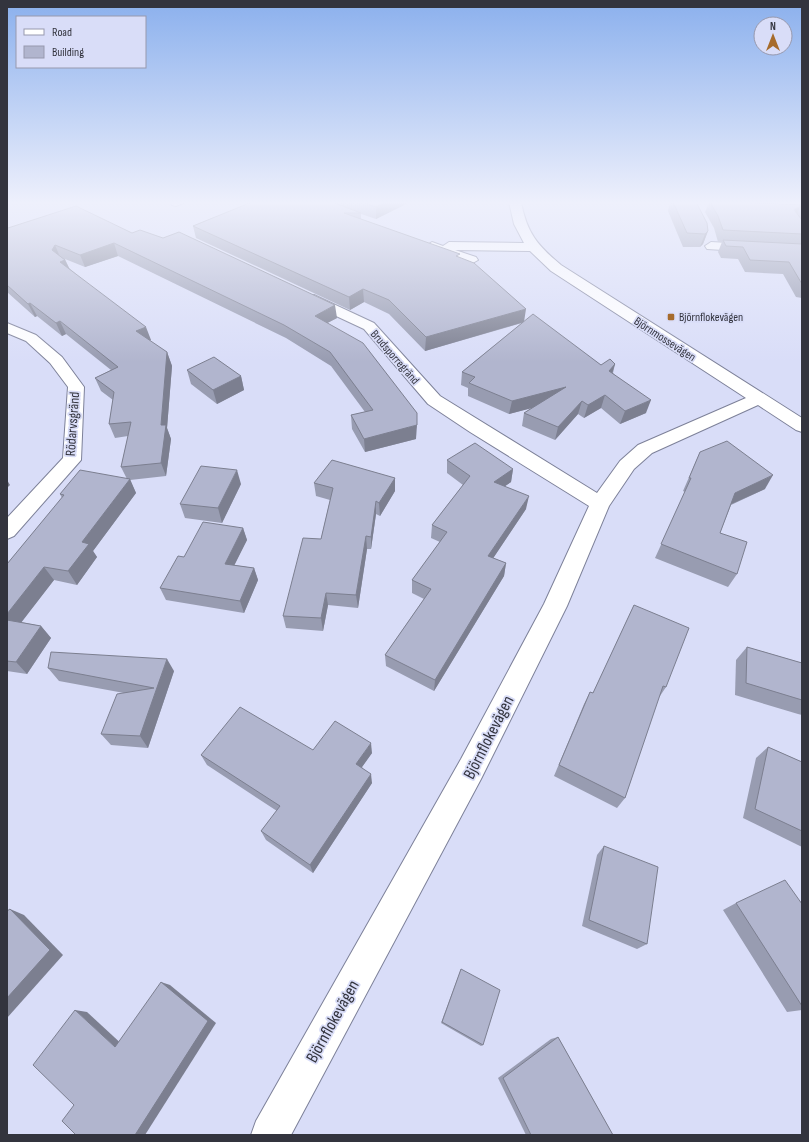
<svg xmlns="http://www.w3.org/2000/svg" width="809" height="1142" font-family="'Sofia Sans Condensed',sans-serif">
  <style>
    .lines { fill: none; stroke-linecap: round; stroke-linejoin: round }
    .minor-casing { stroke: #7d8199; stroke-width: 2 }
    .minor { fill: #fff; fill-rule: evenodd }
    .wall { fill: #989cb1 }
    .shaded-wall { fill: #7c7f90 }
    .building { fill: #b1b5ce; stroke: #7c7f90 }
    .poi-dot { fill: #a66b2c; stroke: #d9ddf8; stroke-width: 1.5 }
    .labels { text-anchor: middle; stroke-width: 3.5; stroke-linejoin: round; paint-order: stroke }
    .far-poi-label { font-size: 12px; fill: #33343e; stroke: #d9ddf8; text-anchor: start }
    .far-street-label { font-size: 12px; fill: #33343e; stroke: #d9ddf8 }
    .street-label { font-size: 14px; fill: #33343e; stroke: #d9ddf8 }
    .near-street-label { font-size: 17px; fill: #33343e; stroke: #d9ddf8 }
  </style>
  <rect width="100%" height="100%" fill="#d9ddf8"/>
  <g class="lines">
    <defs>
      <g id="minor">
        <polygon points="171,202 185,202 176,206 172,205"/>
        <path d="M509,202H521C527,233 537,245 561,265L802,418V432L796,430L758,405L652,453L634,469L609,506L567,606L481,779L291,1135H251L256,1121L461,759L544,604L589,506L470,432L428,404L364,329L304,301L302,298L304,295H314L374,323L440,396L597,493L620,461L638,445L746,398L551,271L530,251L455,250L476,257L478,260L471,264L428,249L426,246L432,242L443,246L449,242L524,243L514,224Z"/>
        <polygon points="711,242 802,247 802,255 707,249 705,246"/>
        <polygon points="7,323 36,335 62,357 84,387 81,460 14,536 7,539 7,518 63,458 68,387 50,363 26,341 7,333"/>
      </g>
    </defs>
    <use href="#minor" class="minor-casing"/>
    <use href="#minor" class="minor"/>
  </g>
  <g class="wall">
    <polygon points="242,202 410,202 376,219 361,214 361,219 459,258 524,321 601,365 615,364 613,373 646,413 620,424 601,408 584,418 578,414 555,440 522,426 524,413 531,408 509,414 468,396 468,388 461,385 462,372 522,323 425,351 389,314 364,302 350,310 196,238 193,226 247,204"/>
    <polygon points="670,202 696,202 708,231 703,244 700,247 683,247 668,211"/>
    <polygon points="709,202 738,202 802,205 802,219 801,218 802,220 802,298 796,297 783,274 745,272 738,259 721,258 718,252 722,242 718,242 714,228 705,212"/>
    <polygon points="7,228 8,228 132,233 337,318 327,323 416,439 365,452 352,429 351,415 365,412 331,366 286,338 118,256 85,267 65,259 69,268 151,340 150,341 167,352 172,366 167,428 171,439 166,476 130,480 136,493 93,551 97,557 77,585 54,580 21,622 41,626 51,638 27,674 7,671 7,564 62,498 60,494 127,479 121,467 128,436 115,438 109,424 113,400 101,391 95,378 111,370 66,334 62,336 37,316 35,317 7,292"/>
    <polygon points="187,370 241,376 244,390 217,404 191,384"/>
    <polygon points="700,452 765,489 731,505 720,533 737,574 728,587 655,558 685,492 683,491"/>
    <polygon points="447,460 513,469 511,482 505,486 526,509 493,558 506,563 504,576 434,691 386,666 385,655 424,599 412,593 412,580 440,542 431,538 432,525 463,485 447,473"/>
    <polygon points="395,478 395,491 380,516 376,514 371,549 367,549 358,608 328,605 323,631 286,628 283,616 321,539 330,500 316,496 314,483"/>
    <polygon points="241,484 222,523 185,518 180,504"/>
    <polygon points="243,528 247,540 234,565 254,568 258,580 244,613 166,600 160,588 184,557"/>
    <polygon points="634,605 666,687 658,699 625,798 617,808 554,776 584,704 590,692 593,693"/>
    <polygon points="747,647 802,663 802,715 798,714 735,695 736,660"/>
    <polygon points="48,668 174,671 148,748 111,745 101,734 124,693 59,681"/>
    <polygon points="768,747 802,762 802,847 743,818 756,758"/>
    <polygon points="313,750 372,753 362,767 372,783 313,873 266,840 261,831 277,811 207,765 201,755"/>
    <polygon points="604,846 647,944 637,949 582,926 597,855"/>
    <polygon points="802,902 802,1010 787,1012 723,910 736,903 802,904"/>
    <polygon points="461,969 483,1045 481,1046 441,1023"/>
    <polygon points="558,1037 613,1135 526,1135 498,1078 551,1039"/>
  </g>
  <g class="shaded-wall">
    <polygon points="386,202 410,202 376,219 376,207"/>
    <polygon points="801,205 796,217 790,221 795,209"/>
    <polygon points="708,231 703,244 700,247 705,234"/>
    <polygon points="114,243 118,256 85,267 80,255"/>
    <polygon points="55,245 60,257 52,250"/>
    <polygon points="65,260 71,272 60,262"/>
    <polygon points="363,289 364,302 350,310 349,297"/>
    <polygon points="30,303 37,316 35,317 28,304"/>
    <polygon points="335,305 337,318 316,329 315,316"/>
    <polygon points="526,309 524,322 425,351 426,337"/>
    <polygon points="60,321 66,334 62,336 56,323"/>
    <polygon points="146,327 151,340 141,345 136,331"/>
    <polygon points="167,352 172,366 167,428 171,439 166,476 161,463 161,425"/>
    <polygon points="615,364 611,377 609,371"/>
    <polygon points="241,376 244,390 217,404 213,390"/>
    <polygon points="566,387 563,400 509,414 512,401"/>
    <polygon points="605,395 601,408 584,418 588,405"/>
    <polygon points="651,400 646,413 620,424 625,411"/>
    <polygon points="582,401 578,414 555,440 558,427"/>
    <polygon points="417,425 416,439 365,452 364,439"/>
    <polygon points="513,469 511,482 492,495 494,482"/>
    <polygon points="237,470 241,484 222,523 218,508"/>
    <polygon points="773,475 765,489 727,506 735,493"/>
    <polygon points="395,478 395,491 380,516 379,503"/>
    <polygon points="130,479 136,493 93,551 97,557 77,585 68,571 82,542"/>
    <polygon points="7,480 10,485 7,488"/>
    <polygon points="529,496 526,509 486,569 488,556"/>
    <polygon points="376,501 376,514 371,549 371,537"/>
    <polygon points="243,528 247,540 229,576 225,564"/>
    <polygon points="366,536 367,549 358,608 356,595"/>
    <polygon points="506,563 504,576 434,691 435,680"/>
    <polygon points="44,567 54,580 14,632 7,624 7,614"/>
    <polygon points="254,568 258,580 244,613 240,601"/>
    <polygon points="326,593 328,605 323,631 321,618"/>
    <polygon points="41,626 51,638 27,674 16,662"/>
    <polygon points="167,659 174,671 148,748 140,736"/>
    <polygon points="371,743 372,753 357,774 356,764"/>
    <polygon points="371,774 372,783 313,873 310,865"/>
    <polygon points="10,909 24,915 63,955 7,1018"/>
    <polygon points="161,982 170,985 216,1023 145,1135 135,1135"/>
    <polygon points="75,1010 87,1012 126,1048 115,1047"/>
  </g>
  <g class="building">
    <polygon points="252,202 332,202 361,213 344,213 460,254 456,256 474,263 526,309 426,337 389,300 363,289 349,297 193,226"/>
    <polygon points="362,202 386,202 376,207"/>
    <polygon points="673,202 696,202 707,223 708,231 705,234 687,233"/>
    <polygon points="710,202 738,202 802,205 802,206 795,209 795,211 802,220 802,234 723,230 718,216"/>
    <polygon points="76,206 132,233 140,230 163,238 179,232 335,305 315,316 363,343 417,413 417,425 364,439 351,415 373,410 330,352 284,325 114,243 80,255 55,245 52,250 65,260 60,262 146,327 136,331 167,352 161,425 166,425 161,463 121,467 131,422 109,424 114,392 95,378 118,367 60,321 56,323 30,303 28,304 7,285 7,228 8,228"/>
    <polygon points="723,240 802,244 802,284 789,262 750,260 743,247 726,246"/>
    <polygon points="533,314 601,365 610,359 615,364 609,371 651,400 625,411 605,395 588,405 582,401 558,427 524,413 566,387 512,401 469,383 475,377 462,372"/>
    <polygon points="214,357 241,376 213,390 187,370"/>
    <polygon points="727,441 773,475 735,493 720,533 747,542 737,574 661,544 691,478 689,478 700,452"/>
    <polygon points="475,443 513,469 494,482 529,496 488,556 506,563 435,680 385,655 431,589 412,580 447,532 432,525 470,476 447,460"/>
    <polygon points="332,460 395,478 379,503 376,501 371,537 366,536 356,595 326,593 321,618 283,616 303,538 321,539 333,488 314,483"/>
    <polygon points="201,466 237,470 218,508 180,504"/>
    <polygon points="80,470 130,479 82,542 89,544 68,571 44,567 7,614 7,564 64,495 60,494"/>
    <polygon points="203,522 243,528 225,564 254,568 240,601 160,588 178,556 184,557"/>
    <polygon points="634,605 689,628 666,687 663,686 625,798 559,765 590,692 593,693"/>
    <polygon points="7,620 41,626 16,662 7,661"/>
    <polygon points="747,647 802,663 802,700 746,683"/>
    <polygon points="51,652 167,659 140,736 101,734 117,694 154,688 48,668"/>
    <polygon points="240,707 313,750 335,721 371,743 356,764 371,774 310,865 261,831 280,806 201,755"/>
    <polygon points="768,747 802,762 802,831 755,809"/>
    <polygon points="604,846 658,867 647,944 589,920"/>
    <polygon points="785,880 802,904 802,1006 736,903"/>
    <polygon points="10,909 50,950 7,998 7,911"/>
    <polygon points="461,969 500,990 483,1045 442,1022"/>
    <polygon points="161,982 208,1021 135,1135 76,1135 62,1121 74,1105 33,1065 75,1010 115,1047"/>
    <polygon points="558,1037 613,1135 531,1135 503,1078"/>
  </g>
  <linearGradient id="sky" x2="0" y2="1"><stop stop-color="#8bb0ed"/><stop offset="0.56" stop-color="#eef0fc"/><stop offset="1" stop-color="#eef0fc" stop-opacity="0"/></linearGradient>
  <rect width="809" height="362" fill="url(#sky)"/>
  <rect class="poi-dot" x="667" y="313" width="8" height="8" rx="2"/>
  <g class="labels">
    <g class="far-poi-label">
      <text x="679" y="321">Björnflokevägen</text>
    </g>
    <g class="far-street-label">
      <text transform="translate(665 339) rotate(33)" y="4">Björnmossevägen</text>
      <text transform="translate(395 357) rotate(49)" y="4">Brudsporregränd</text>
    </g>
    <g class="street-label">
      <text transform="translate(72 424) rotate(-86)" y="5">Rödarvsgränd</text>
    </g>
    <g class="near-street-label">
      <text transform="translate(488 737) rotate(-63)" y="6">Björnflokevägen</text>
      <text transform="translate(332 1021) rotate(-61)" y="6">Björnflokevägen</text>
    </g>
  </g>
  <rect width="809" height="1142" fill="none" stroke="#33343e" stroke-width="16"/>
  <rect x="16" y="16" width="130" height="52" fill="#d9ddf8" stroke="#9799ae"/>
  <rect x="24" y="29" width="20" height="6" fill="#ffffff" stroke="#9799ae"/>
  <text x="52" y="36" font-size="12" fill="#33343e">Road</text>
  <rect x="24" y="46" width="20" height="12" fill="#b1b5ce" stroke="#9799ae"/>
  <text x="52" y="56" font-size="12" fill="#33343e">Building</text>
  <g transform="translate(773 36)"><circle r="19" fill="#d9ddf8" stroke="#9799ae"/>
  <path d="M0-3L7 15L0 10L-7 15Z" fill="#a66b2c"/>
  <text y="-6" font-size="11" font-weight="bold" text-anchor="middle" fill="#33343e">N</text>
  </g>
</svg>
